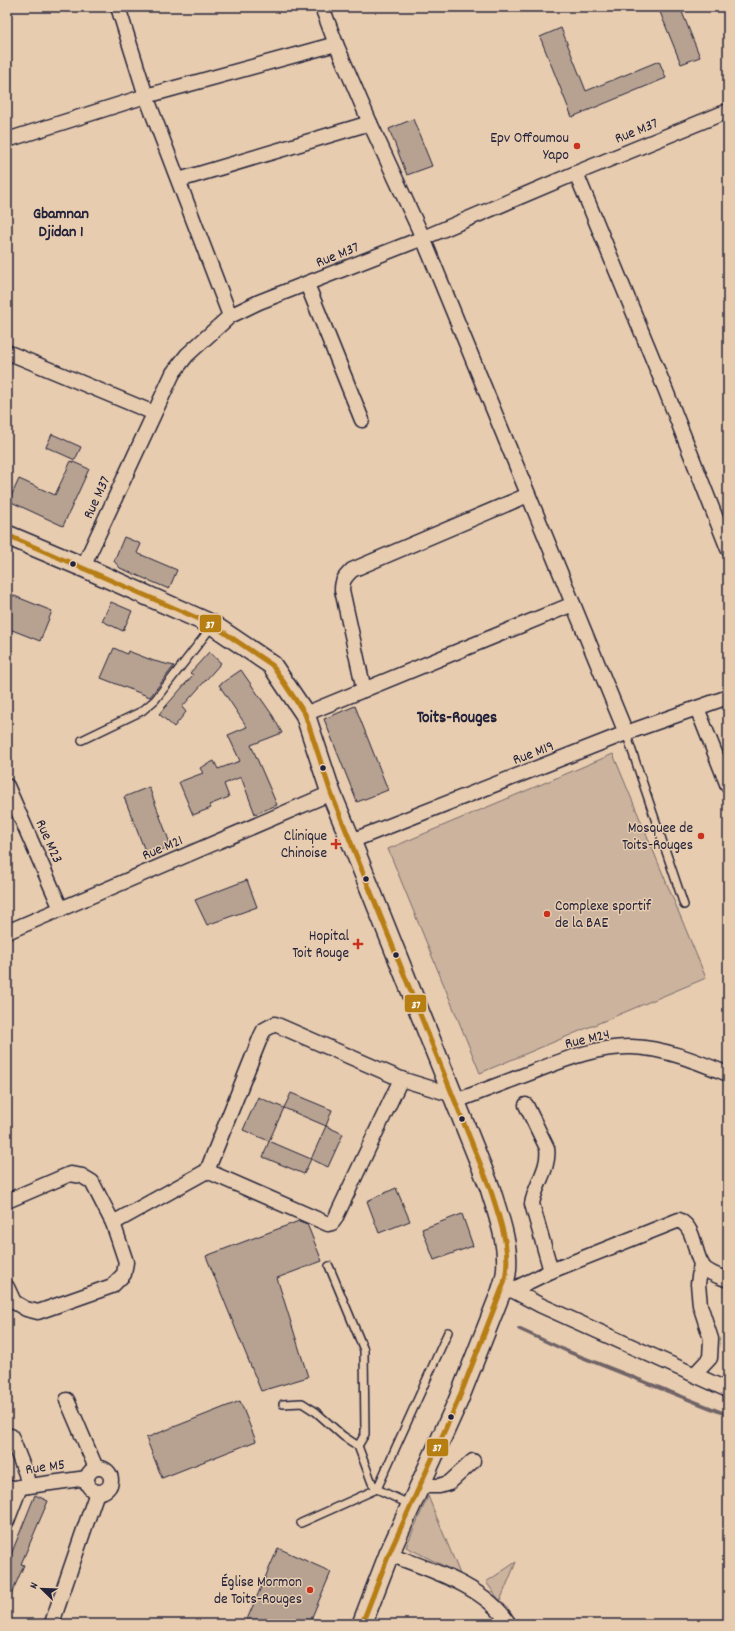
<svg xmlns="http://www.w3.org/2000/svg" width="735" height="1631" font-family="Dekko,sans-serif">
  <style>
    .green { fill: #cbb39e; stroke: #766a6c }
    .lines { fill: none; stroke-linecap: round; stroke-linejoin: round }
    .stream { stroke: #6f6467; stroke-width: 3.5 }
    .building { fill: #b7a292; stroke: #22223b }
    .lane-casing { stroke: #22223b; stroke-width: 10 }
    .street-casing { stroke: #22223b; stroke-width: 17 }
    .secondary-casing { stroke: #22223b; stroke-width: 22 }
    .lane { stroke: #e8ccaf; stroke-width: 7 }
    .street { stroke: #e8ccaf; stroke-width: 14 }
    .secondary { stroke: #e8ccaf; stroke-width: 19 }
    .bus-1-casing { stroke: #e8ccaf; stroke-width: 8 }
    .bus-1 { stroke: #b77e12; stroke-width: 5 }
    .poi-dot { fill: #c8321e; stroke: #e8ccaf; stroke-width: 1.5 }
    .bus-dot { fill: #22223b; stroke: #e8ccaf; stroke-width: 1.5 }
    .labels { text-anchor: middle; stroke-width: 3; stroke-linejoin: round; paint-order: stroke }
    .street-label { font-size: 15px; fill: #22223b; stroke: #e8ccaf }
    .poi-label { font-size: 15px; fill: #22223b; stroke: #e8ccaf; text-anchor: end }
    .neighbourhood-label { font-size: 16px; font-weight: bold; fill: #22223b; stroke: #e8ccaf }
    .quarter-label { font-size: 17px; font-weight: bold; fill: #22223b; stroke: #e8ccaf }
    .line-badge { stroke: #e8ccaf; stroke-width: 1.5 }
    .badge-label { font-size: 11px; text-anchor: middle; font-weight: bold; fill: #fff }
  </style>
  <rect width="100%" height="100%" fill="#e8ccaf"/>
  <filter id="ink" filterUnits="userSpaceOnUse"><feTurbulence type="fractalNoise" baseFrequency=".025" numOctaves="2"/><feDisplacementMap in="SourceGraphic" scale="8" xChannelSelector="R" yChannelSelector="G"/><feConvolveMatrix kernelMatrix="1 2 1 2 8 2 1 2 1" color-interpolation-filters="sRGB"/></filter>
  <g filter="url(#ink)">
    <g class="green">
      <polygon points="613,754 706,978 480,1073 388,849"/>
      <polygon points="428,1496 460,1574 406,1547"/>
      <polygon points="516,1562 500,1601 486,1582"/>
    </g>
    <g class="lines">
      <polyline class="stream" points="519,1329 569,1352 728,1415"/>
    </g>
    <g class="building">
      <polygon points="658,7 680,7 700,57 681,64"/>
      <polygon points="561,28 586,91 659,61 666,78 572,117 540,37"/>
      <polygon points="413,119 432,166 407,175 389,129"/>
      <polygon points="52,434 81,447 75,460 46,447"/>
      <polygon points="71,461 89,469 63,526 9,501 19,479 55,495"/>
      <polygon points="124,537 141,544 137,553 177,570 169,589 120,568 114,561"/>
      <polygon points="7,593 52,611 40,641 7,628"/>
      <polygon points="111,602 132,611 123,631 102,621"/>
      <polygon points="114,648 127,654 128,651 154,661 174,666 150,697 101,678"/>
      <polygon points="209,652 221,663 182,707 186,712 174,727 159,714 193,675 190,673"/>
      <polygon points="241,670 273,716 282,733 251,745 277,805 255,814 241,777 224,784 229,797 209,805 211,808 193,815 179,782 203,773 200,768 214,761 218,769 240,761 228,735 247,727 219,685"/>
      <polygon points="355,706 388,790 357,802 324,719"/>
      <polygon points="149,787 171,846 147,856 124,797"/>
      <polygon points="247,880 257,907 207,925 195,900"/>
      <polygon points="291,1093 332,1110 326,1126 284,1108"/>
      <polygon points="258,1097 284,1108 269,1141 243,1130"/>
      <polygon points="326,1126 343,1134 328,1167 311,1159"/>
      <polygon points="269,1141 311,1159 304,1174 263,1157"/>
      <polygon points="396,1188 410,1221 379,1233 367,1201"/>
      <polygon points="462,1214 473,1246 434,1260 422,1229"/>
      <polygon points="299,1221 307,1224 322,1261 277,1278 308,1377 261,1391 206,1256"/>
      <polygon points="240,1401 256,1441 162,1478 146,1438"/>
      <polygon points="35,1495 48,1501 21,1564 24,1565 7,1604 7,1569 12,1558 10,1557"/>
      <polygon points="278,1548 331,1572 309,1624 245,1624"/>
    </g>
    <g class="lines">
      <defs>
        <g id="lane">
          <polyline points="626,733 684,905"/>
          <polyline points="82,740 142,711 155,700 213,625"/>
          <polyline points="329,1266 364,1350 365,1434 358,1446"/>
          <polyline points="283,1404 302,1403 316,1412 343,1436 358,1446 372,1483 377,1489 411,1505"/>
          <polyline points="301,1523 377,1489 448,1332"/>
        </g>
        <g id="street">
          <polyline points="118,7 146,96 230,316"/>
          <polyline points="322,7 336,44 370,123 423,238 626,733"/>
          <polyline points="7,140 146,96 336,44"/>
          <polyline points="576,173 666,391 728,549"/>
          <polyline points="179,180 370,123"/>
          <polyline points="307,284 362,420"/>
          <polyline points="7,352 154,413"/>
          <polyline points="83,567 173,373 187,355 230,316 259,302 423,238 576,173 728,111"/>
          <path d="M364,690L342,590C342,580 345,577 352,570L528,495"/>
          <polyline points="697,708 728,786"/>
          <polyline points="305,714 573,604"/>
          <polyline points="7,786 61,909"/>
          <polyline points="351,841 626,733 728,697"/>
          <polyline points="7,932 331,793"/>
          <polygon points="275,1024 401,1079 335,1219 332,1223 328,1224 207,1171 261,1036 264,1030"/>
          <polyline points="401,1079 453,1095"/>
          <path d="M456,1101C482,1091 509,1081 535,1071C566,1059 598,1046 632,1047C665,1048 698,1062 728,1074"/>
          <path d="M526,1105L547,1148C550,1168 535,1185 532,1204L551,1271"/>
          <polyline points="7,1201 70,1174 82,1176 92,1182 113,1223 126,1262 124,1274 112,1286 38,1312 26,1309 14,1302 7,1287"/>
          <polyline points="113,1223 207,1171"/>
          <polyline points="512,1290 540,1305 728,1390"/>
          <path d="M501,1292L512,1290L551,1271L679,1220C698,1230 692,1255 705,1269C711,1274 721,1277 728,1280"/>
          <polyline points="695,1374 710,1358 711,1339 700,1305 698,1284 701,1263"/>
          <polyline points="67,1400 96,1468"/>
          <polyline points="11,1436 26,1474 28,1486"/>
          <circle cx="99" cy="1480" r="12"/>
          <polyline points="420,1486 439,1486 449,1483 473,1461"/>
          <polyline points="7,1489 87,1478"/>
          <polyline points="7,1521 20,1487"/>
          <path d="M389,1554C428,1569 486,1586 509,1624"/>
          <polyline points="52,1623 97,1492"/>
        </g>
        <path id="secondary" d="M7,535L83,567L213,625L272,665L305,714L331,793L351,841L490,1188C498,1215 510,1245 506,1274C505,1280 503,1286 501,1292L458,1401L389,1554L362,1624"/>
      </defs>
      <use href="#lane" class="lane-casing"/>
      <use href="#street" class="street-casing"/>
      <use href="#secondary" class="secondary-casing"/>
      <use href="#lane" class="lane"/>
      <use href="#street" class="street"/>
      <use href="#secondary" class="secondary"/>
      <defs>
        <path id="bus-1" d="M7,535L213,625L272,665L305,714L331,793L490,1188C499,1218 513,1251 504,1283L458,1401L389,1554L362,1624"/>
      </defs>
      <use href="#bus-1" class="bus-1-casing"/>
      <use href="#bus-1" class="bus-1"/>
    </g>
  </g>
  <g class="poi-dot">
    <circle cx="577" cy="146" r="4"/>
    <circle cx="701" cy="836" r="4"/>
    <path d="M334 838h4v4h4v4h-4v4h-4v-4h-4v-4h4z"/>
    <circle cx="547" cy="914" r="4"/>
    <path d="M356 938h4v4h4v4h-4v4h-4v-4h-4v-4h4z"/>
    <circle cx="310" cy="1590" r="4"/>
  </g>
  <g class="bus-dot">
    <circle cx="73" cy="564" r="3.5"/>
    <circle cx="323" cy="768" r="3.5"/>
    <circle cx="366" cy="879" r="3.5"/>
    <circle cx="396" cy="955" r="3.5"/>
    <circle cx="462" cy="1119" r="3.5"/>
    <circle cx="451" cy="1417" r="3.5"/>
  </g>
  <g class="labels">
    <g class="street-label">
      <text transform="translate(636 130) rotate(-22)" y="5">Rue M37</text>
      <text transform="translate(337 254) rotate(-22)" y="5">Rue M37</text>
      <text transform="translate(96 497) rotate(-65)" y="5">Rue M37</text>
      <text transform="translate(533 752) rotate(-21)" y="5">Rue M19</text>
      <text transform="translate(50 841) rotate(66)" y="5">Rue M23</text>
      <text transform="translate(162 847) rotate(-23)" y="5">Rue M21</text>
      <text transform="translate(587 1038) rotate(-13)" y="5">Rue M24</text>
      <text transform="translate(45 1466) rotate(-8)" y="5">Rue M5</text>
    </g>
    <g class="poi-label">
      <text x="569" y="142">Epv Offoumou<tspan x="569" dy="17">Yapo</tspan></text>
      <text x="693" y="832">Mosquee de<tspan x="693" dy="17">Toits-Rouges</tspan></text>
      <text x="327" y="840">Clinique<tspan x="327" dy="17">Chinoise</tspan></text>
      <text x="555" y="910" text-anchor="start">Complexe sportif<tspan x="555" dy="17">de la BAE</tspan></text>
      <text x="349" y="940">Hopital<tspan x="349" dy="17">Toit Rouge</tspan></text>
      <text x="302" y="1586">Église Mormon<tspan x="302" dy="17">de Toits-Rouges</tspan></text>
    </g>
    <g class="neighbourhood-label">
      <text x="61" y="218">Gbamnan<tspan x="61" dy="18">Djidan 1</tspan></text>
    </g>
    <g class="quarter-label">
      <text x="457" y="722">Toits-Rouges</text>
    </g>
  </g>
  <g class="line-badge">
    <rect x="199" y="614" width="23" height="19" rx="4" fill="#b77e12"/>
    <rect x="404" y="994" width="23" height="19" rx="4" fill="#b77e12"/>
    <rect x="426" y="1438" width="23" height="19" rx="4" fill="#b77e12"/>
  </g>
  <g class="badge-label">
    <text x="210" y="628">37</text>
    <text x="416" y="1008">37</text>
    <text x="437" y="1451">37</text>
  </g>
  <rect width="735" height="1631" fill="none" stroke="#e8ccaf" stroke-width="24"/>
  <rect x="12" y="12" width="711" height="1607" fill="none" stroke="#22223b" stroke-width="1.5" filter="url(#ink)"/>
  <g transform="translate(42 1589) rotate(293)" stroke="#e8ccaf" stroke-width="3" paint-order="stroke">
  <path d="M0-3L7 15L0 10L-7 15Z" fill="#22223b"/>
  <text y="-6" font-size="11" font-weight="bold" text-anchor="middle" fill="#22223b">N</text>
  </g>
</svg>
